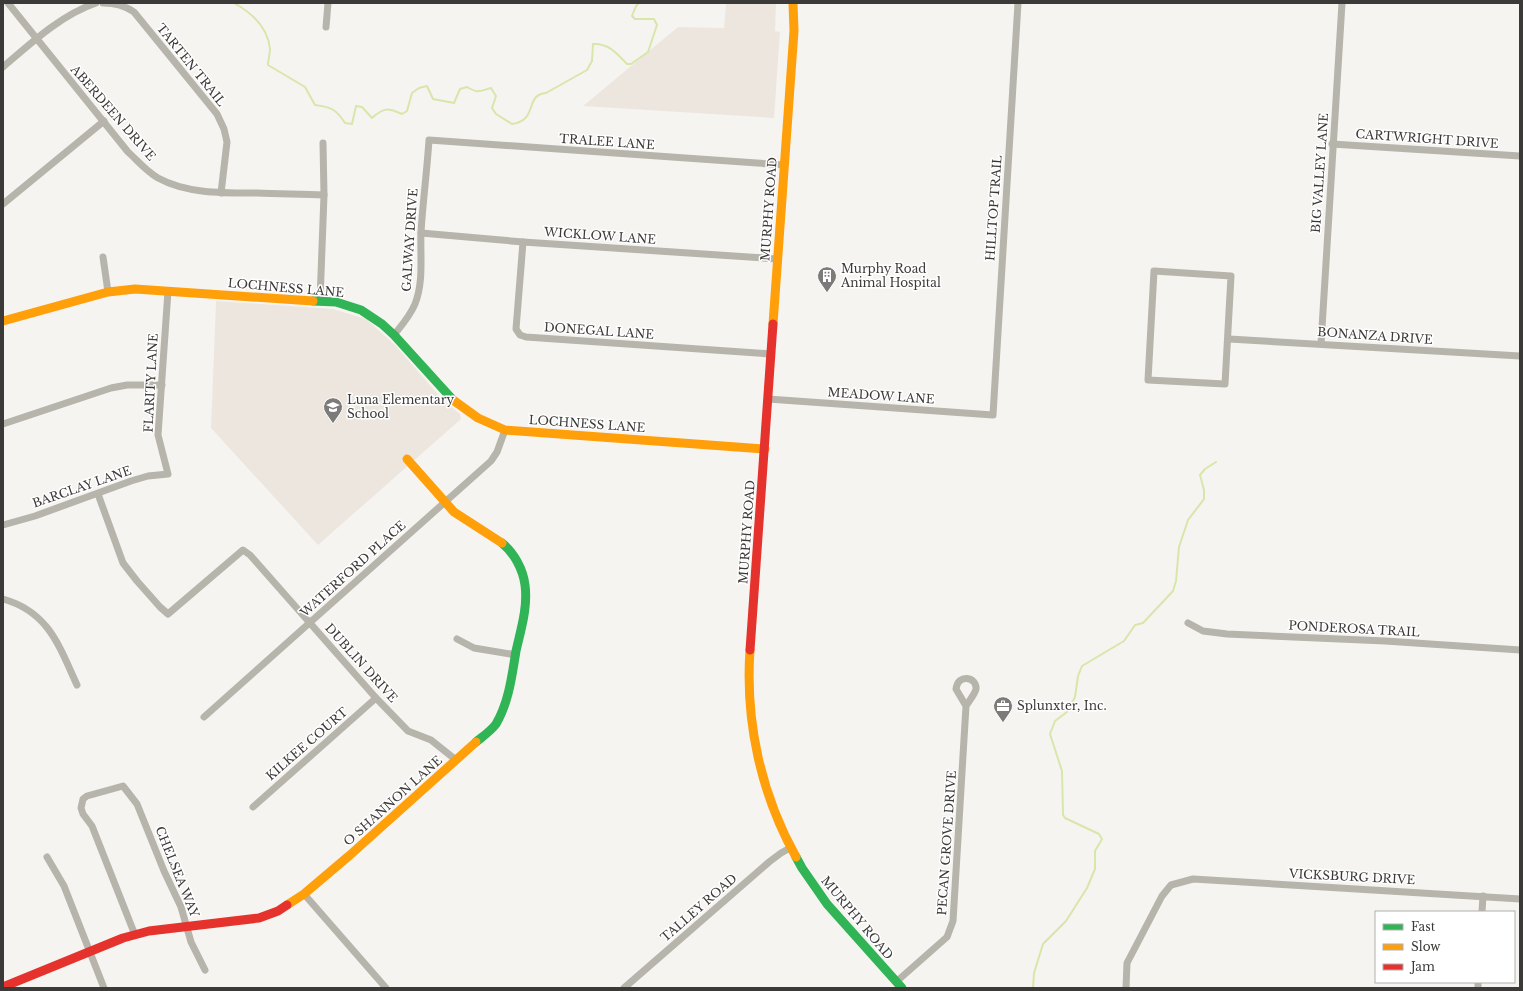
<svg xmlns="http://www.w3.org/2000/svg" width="1523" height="991" font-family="'Libre Baskerville',serif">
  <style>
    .built { fill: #ede6df }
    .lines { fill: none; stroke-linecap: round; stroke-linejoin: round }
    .stream { stroke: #d8e6aa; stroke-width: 2 }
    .street { stroke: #b7b4ab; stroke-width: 7 }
    .fast { stroke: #30b455; stroke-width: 9 }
    .slow { stroke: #ff9f0a; stroke-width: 9 }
    .jam { stroke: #e5322d; stroke-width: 9 }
    .labels { text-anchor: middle; stroke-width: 3; stroke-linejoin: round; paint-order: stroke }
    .street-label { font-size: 12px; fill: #3c3a38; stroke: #fff }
    .poi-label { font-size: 12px; fill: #3c3a38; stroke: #fff; text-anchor: start }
  </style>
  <rect width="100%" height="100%" fill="#f6f4f1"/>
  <g class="built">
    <polygon points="726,3 776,3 775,31 780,32 774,118 583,106 678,27 724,28"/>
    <polygon points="216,301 333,309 366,319 395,345 442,399 460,414 461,419 318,545 211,428"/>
  </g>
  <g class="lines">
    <g class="stream">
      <path d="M234,3C252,13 268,28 270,49C270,54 268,60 268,65L305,87L315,105C331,107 336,109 345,123L352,124L356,106L362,107L372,118C384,107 388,108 402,114L407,111L412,93L419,88L427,86L433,99L454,103L460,89L467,87C479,94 479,91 491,88L496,96L492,108L496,114L512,124C539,120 524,95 546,93L587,70L592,61L593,44C609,43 617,54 627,64H631L648,52L657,25L654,19H635L632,16L636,6L639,3"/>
      <polyline points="1033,988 1034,973 1043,944 1066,921 1087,888 1095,869 1095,851 1102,839 1099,834 1065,818 1063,815 1062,771 1050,734 1055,721 1067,712 1075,697 1078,676 1082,666 1124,641 1135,625 1143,623 1173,591 1176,581 1179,547 1188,520 1204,499 1204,490 1200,475 1205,469 1216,462"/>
    </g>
    <g class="street">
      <path d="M8,3L128,152C138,161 146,171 158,178C187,194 225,193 257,193C279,194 301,194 324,195"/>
      <path d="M103,3C115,3 124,5 134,12L217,114L224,129L227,142L221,193"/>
      <polyline points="326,27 328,3"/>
      <path d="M3,67C31,43 61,15 96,3"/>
      <polyline points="1332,144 1520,156"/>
      <polyline points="3,204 104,121"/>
      <polyline points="421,233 523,242 778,259"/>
      <polyline points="523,242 516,329 520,335 526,337 771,354"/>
      <polyline points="103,257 108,292"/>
      <polygon points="1154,271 1231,276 1225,384 1148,380"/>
      <polyline points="320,301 324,195 323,143"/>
      <path d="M394,335C402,325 410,316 415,304C424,281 420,256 421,232C423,201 427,170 429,140L784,165"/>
      <polyline points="1229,339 1520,356"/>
      <polyline points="1321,344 1342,3"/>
      <polyline points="768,399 993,415 1018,3"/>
      <polyline points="3,424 111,388 127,385 162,385"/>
      <polyline points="98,494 123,563 137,581 160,607 168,614 243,550 250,555 376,698 408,731 431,740 456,760"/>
      <polyline points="3,525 35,516 131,481 148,476 168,474 158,435 168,291"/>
      <path d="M3,599C49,612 59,646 77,685"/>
      <polyline points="1188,623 1203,631 1227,634 1385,641 1520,650"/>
      <polyline points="457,639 474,648 516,655"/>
      <polyline points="204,717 491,461 497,452 505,430"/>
      <polyline points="253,807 376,698"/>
      <polyline points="47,857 64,886 104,988"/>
      <polyline points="304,894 386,988"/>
      <polyline points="1482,912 1483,896"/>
      <polyline points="135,935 92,826 83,814 81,808 83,799 87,796 123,786 137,804 164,871 181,907 191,942 205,970"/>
      <path d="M896,982L947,937L953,921L966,706C969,701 975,694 976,689C977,677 958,673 956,689L966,706"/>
      <polyline points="624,988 769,862 781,853 790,848"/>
      <polyline points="1126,988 1127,963 1162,896 1171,885 1193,879 1520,899"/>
      <polyline points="1478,988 1478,982"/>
    </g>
    <g class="fast">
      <polyline points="313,301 336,302 361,310 382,324 394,335 453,400"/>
      <path d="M476,742C482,737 491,731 496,724C509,702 512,675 516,651C521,629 528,607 525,585C523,569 514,553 502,543"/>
      <polyline points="796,857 802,868 827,904 902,988"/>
    </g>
    <g class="slow">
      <polyline points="3,321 108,292 135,289 313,301"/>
      <polyline points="773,324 794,31 793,3"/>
      <polyline points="453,400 478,418 505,430 765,449"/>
      <polyline points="407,459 454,512 502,543"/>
      <path d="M750,650C745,722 761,794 796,857"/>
      <polyline points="287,905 304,894 350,855 476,742"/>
    </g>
    <g class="jam">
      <polyline points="750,650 773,324"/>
      <polyline points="3,987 123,938 149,931 259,918 278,911 287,905"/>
    </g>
  </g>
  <defs>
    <symbol id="building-pin" viewBox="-11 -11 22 30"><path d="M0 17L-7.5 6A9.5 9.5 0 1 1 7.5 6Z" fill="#7d7b79" stroke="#fff"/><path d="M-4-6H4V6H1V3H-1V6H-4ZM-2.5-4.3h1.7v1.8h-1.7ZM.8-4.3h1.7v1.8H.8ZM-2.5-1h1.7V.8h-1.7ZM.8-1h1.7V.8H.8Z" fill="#fff"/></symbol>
    <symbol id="school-pin" viewBox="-11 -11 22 30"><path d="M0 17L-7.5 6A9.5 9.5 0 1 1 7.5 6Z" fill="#7d7b79" stroke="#fff"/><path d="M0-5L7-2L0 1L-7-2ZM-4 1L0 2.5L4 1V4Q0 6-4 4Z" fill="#fff"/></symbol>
    <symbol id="office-pin" viewBox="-11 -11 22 30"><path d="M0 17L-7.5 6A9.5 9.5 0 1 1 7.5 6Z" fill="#7d7b79" stroke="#fff"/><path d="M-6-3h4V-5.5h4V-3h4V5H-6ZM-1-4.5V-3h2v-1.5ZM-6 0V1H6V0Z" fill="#fff"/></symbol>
  </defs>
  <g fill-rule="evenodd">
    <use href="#building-pin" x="816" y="265" width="22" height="30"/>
    <use href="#school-pin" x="322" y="396" width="22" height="30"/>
    <use href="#office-pin" x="992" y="695" width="22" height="30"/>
  </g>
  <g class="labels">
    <g class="street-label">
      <text transform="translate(191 65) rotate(51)" y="4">TARTEN TRAIL</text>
      <text transform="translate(113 113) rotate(49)" y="4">ABERDEEN DRIVE</text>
      <text transform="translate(1427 139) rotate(4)" y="4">CARTWRIGHT DRIVE</text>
      <text transform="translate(607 142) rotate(4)" y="4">TRALEE LANE</text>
      <text transform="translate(1320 173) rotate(-86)" y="4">BIG VALLEY LANE</text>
      <text transform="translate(994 208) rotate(-86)" y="4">HILLTOP TRAIL</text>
      <text transform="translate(769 209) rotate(-86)" y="4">MURPHY ROAD</text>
      <text transform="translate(600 236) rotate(4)" y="4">WICKLOW LANE</text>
      <text transform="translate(410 240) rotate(-86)" y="4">GALWAY DRIVE</text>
      <text transform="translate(286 288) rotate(5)" y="4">LOCHNESS LANE</text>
      <text transform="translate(599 331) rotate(4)" y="4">DONEGAL LANE</text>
      <text transform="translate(1375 336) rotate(4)" y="4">BONANZA DRIVE</text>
      <text transform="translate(151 383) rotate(-87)" y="4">FLARITY LANE</text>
      <text transform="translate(881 396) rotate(4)" y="4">MEADOW LANE</text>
      <text transform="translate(587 424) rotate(4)" y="4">LOCHNESS LANE</text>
      <text transform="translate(82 487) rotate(-19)" y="4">BARCLAY LANE</text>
      <text transform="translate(747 532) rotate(-86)" y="4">MURPHY ROAD</text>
      <text transform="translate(353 569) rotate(-42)" y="4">WATERFORD PLACE</text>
      <text transform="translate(1354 629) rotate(3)" y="4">PONDEROSA TRAIL</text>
      <text transform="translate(361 663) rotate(48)" y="4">DUBLIN DRIVE</text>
      <text transform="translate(307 744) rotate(-41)" y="4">KILKEE COURT</text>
      <text transform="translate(393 801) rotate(-42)" y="4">O SHANNON LANE</text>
      <text transform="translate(947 843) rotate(-86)" y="4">PECAN GROVE DRIVE</text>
      <text transform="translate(177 872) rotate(68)" y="4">CHELSEA WAY</text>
      <text transform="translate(1352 877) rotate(3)" y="4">VICKSBURG DRIVE</text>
      <text transform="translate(699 908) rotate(-41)" y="4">TALLEY ROAD</text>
      <text transform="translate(857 918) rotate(50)" y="4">MURPHY ROAD</text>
    </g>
    <g class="poi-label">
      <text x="841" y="273">Murphy Road<tspan x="841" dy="14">Animal Hospital</tspan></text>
      <text x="347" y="404">Luna Elementary<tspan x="347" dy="14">School</tspan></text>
      <text x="1017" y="710">Splunxter, Inc.</text>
    </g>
  </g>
  <rect width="1523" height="991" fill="none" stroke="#3c3a38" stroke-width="8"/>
  <rect x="1375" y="911" width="140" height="72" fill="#ffffff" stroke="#b1b0af"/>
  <rect x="1383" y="924" width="20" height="6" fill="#30b455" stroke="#b1b0af"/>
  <text x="1411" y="931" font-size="12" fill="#3c3a38">Fast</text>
  <rect x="1383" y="944" width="20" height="6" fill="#ff9f0a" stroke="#b1b0af"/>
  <text x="1411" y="951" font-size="12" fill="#3c3a38">Slow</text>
  <rect x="1383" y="964" width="20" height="6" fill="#e5322d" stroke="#b1b0af"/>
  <text x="1411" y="971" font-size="12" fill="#3c3a38">Jam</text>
</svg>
